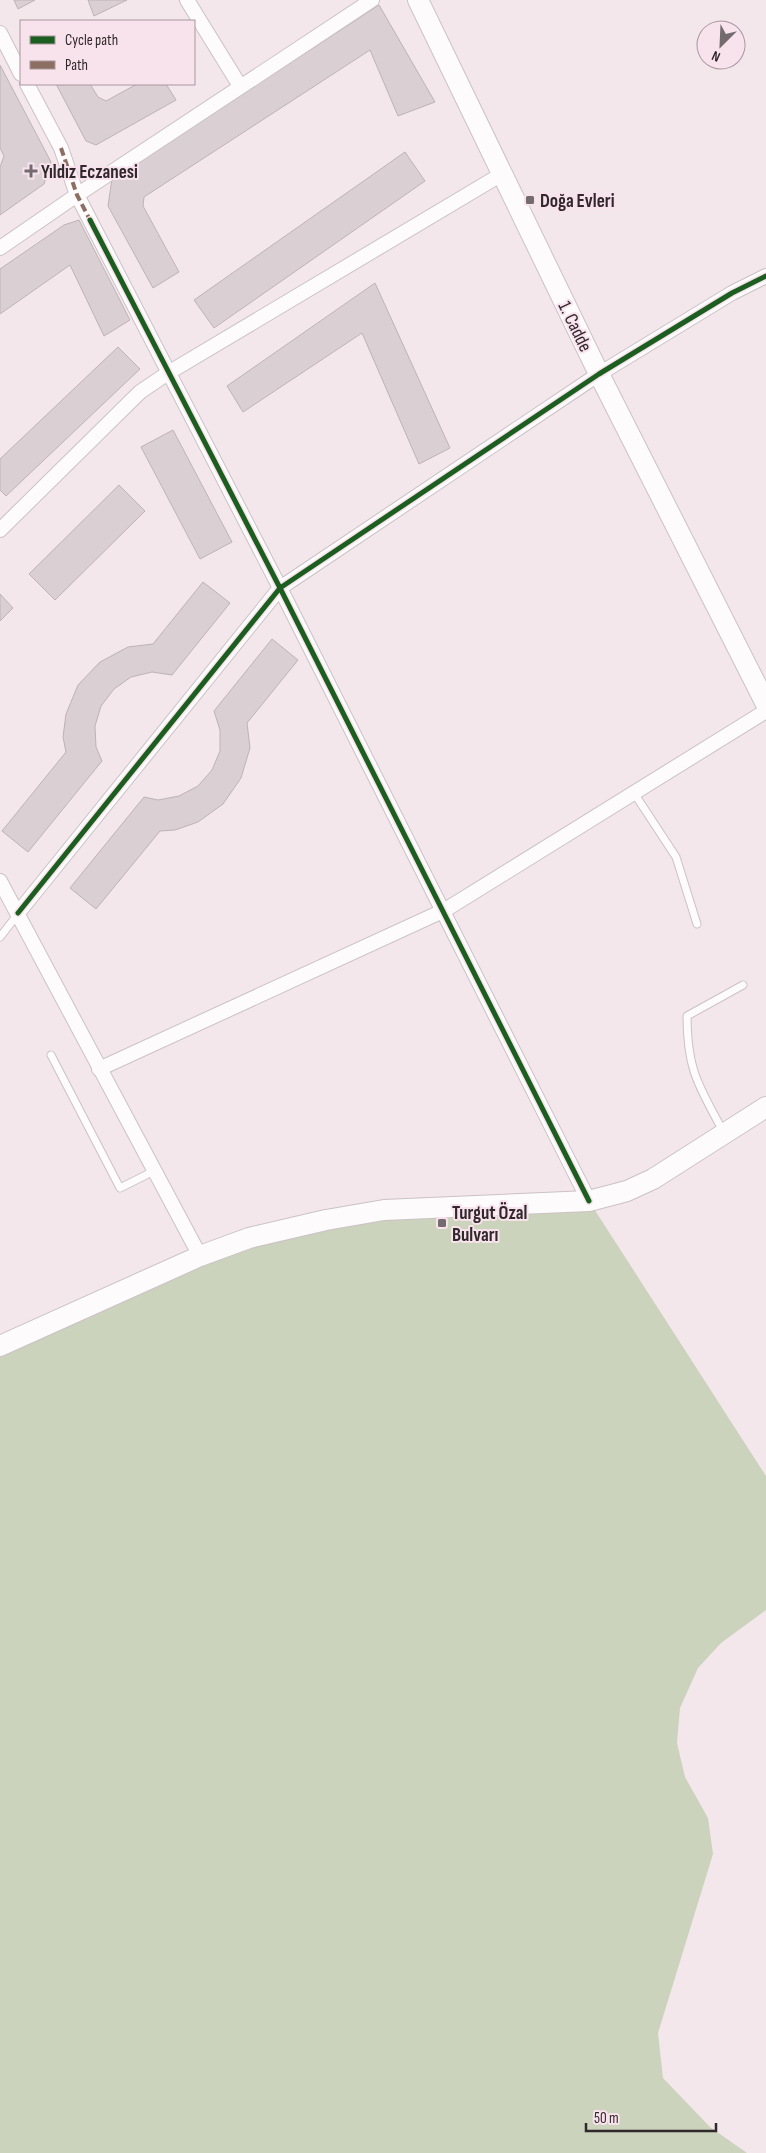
<svg xmlns="http://www.w3.org/2000/svg" width="766" height="2153" font-family="'Sofia Sans Condensed',sans-serif">
  <style>
    .green { fill: #cbd3bd }
    .building { fill: #dad0d4; stroke: #bdb3b7 }
    .lines { fill: none; stroke-linecap: round; stroke-linejoin: round }
    .lane-casing { stroke: #cbc2c5; stroke-width: 9 }
    .street-casing { stroke: #cbc2c5; stroke-width: 16 }
    .secondary-casing { stroke: #cbc2c5; stroke-width: 22 }
    .lane { stroke: #fdfbfc; stroke-width: 7 }
    .street { stroke: #fdfbfc; stroke-width: 14 }
    .secondary { stroke: #fdfbfc; stroke-width: 20 }
    .quiet { stroke: #8d6e63; stroke-width: 4; stroke-dasharray: 8 4; stroke-linecap: butt }
    .cycleway-casing { stroke: #f8e2eb; stroke-width: 8 }
    .cycleway { stroke: #1b5e20; stroke-width: 5 }
    .poi-dot { fill: #746b6f; stroke: #f8e2eb; stroke-width: 2 }
    .labels { text-anchor: middle; stroke-width: 4; stroke-linejoin: round; paint-order: stroke }
    .poi-label { font-size: 19px; font-weight: bold; fill: #30282b; stroke: #f8e2eb; text-anchor: start }
    .street-label { font-size: 19px; fill: #30282b; stroke: #f8e2eb }
  </style>
  <rect width="100%" height="100%" fill="#f3e7ec"/>
  <polygon class="green" points="589,1201 766,1476 766,1610 721,1643 698,1668 680,1708 677,1743 685,1777 708,1818 713,1854 658,2033 663,2078 710,2127 747,2153 0,2153 0,1354 200,1256 326,1220"/>
  <g class="building">
    <polygon points="14,0 35,0 18,9"/>
    <polygon points="88,0 127,0 94,16"/>
    <polygon points="379,5 435,102 398,116 370,50 144,197 143,206 179,272 153,288 108,206 112,179"/>
    <polygon points="0,65 51,162 44,184 0,215 0,167 4,156 0,148"/>
    <polygon points="56,84 90,84 98,97 106,101 137,84 166,84 176,100 96,145 86,141"/>
    <polygon points="405,152 425,181 214,328 194,300"/>
    <polygon points="79,220 130,320 104,336 70,265 0,314 0,269 64,225"/>
    <polygon points="375,283 450,448 419,464 362,333 243,412 227,386"/>
    <polygon points="118,347 140,369 6,496 0,490 0,459"/>
    <polygon points="173,430 232,542 200,559 141,447"/>
    <polygon points="119,485 145,511 55,600 29,574"/>
    <polygon points="203,582 230,603 172,675 152,672 131,677 114,689 101,706 95,726 96,747 102,761 28,852 2,831 66,752 63,737 66,714 78,685 100,662 128,647 153,644"/>
    <polygon points="0,594 13,608 0,621"/>
    <polygon points="272,639 298,660 247,723 250,748 241,778 223,804 198,822 175,830 160,831 96,909 70,888 144,797 158,800 179,796 198,786 212,770 220,751 220,730 214,711"/>
  </g>
  <g class="lines">
    <defs>
      <g id="lane">
        <polyline points="634,793 676,857 697,924"/>
        <polyline points="0,937 18,914"/>
        <polyline points="51,1055 120,1188 154,1171"/>
        <path d="M724,1133C699,1086 687,1071 687,1016L743,985"/>
      </g>
      <g id="street">
        <polyline points="187,0 240,86"/>
        <polyline points="0,33 21,74"/>
        <polyline points="27,84 61,148 77,195 280,588 589,1201"/>
        <polyline points="0,248 77,195 372,0"/>
        <polyline points="0,530 140,392 168,373 502,174"/>
        <polyline points="0,881 200,1256"/>
        <polyline points="18,913 280,588 599,374 732,293 766,276"/>
        <polyline points="99,1069 445,910 766,711"/>
      </g>
      <g id="secondary">
        <polyline points="418,0 599,374 766,704"/>
        <polyline points="0,1346 200,1256 249,1238 326,1220 384,1210 589,1201 627,1191 653,1179 766,1107"/>
      </g>
    </defs>
    <use href="#lane" class="lane-casing"/>
    <use href="#street" class="street-casing"/>
    <use href="#secondary" class="secondary-casing"/>
    <use href="#lane" class="lane"/>
    <use href="#street" class="street"/>
    <use href="#secondary" class="secondary"/>
    <polyline class="quiet" points="61,148 77,195 90,220"/>
    <defs>
      <g id="cycleway">
        <polyline points="90,220 280,588 589,1201"/>
        <polyline points="18,913 280,588 599,374 732,293 766,276"/>
      </g>
    </defs>
    <use href="#cycleway" class="cycleway-casing"/>
    <use href="#cycleway" class="cycleway"/>
  </g>
  <g class="poi-dot">
    <path d="M28.5 163.5h5v5h5v5h-5v5h-5v-5h-5v-5h5z"/>
    <rect x="525" y="195" width="10" height="10" rx="2.5"/>
    <rect x="437" y="1218" width="10" height="10" rx="2.5"/>
  </g>
  <g class="labels">
    <g class="poi-label">
      <text x="41" y="178">Yıldız Eczanesi</text>
      <text x="540" y="207">Doğa Evleri</text>
      <text x="452" y="1219">Turgut Özal<tspan x="452" dy="22">Bulvarı</tspan></text>
    </g>
    <g class="street-label">
      <text transform="translate(576 326) rotate(64)" y="7">1. Cadde</text>
    </g>
  </g>
  <rect x="20" y="20" width="175" height="65" fill="#f8e2eb" stroke="#a8989e"/>
  <rect x="30" y="36" width="25" height="8" fill="#1b5e20" stroke="#a8989e"/>
  <text x="65" y="45" font-size="15" fill="#30282b">Cycle path</text>
  <rect x="30" y="61" width="25" height="8" fill="#8d6e63" stroke="#a8989e"/>
  <text x="65" y="70" font-size="15" fill="#30282b">Path</text>
  <g transform="translate(721 45) rotate(204)"><circle r="24" fill="#f8e2eb" stroke="#a8989e"/>
  <path d="M0-4L9 19L0 12L-9 19Z" fill="#746b6f"/>
  <text y="-8" font-size="14" font-weight="bold" text-anchor="middle" fill="#30282b">N</text>
  </g>
  <path d="M586 2123v8h130v-8" fill="none" stroke="#30282b" stroke-width="2.5"/>
  <text x="594" y="2123" font-size="15" fill="#30282b" stroke="#f8e2eb" stroke-width="4" paint-order="stroke">50 m</text>
</svg>
